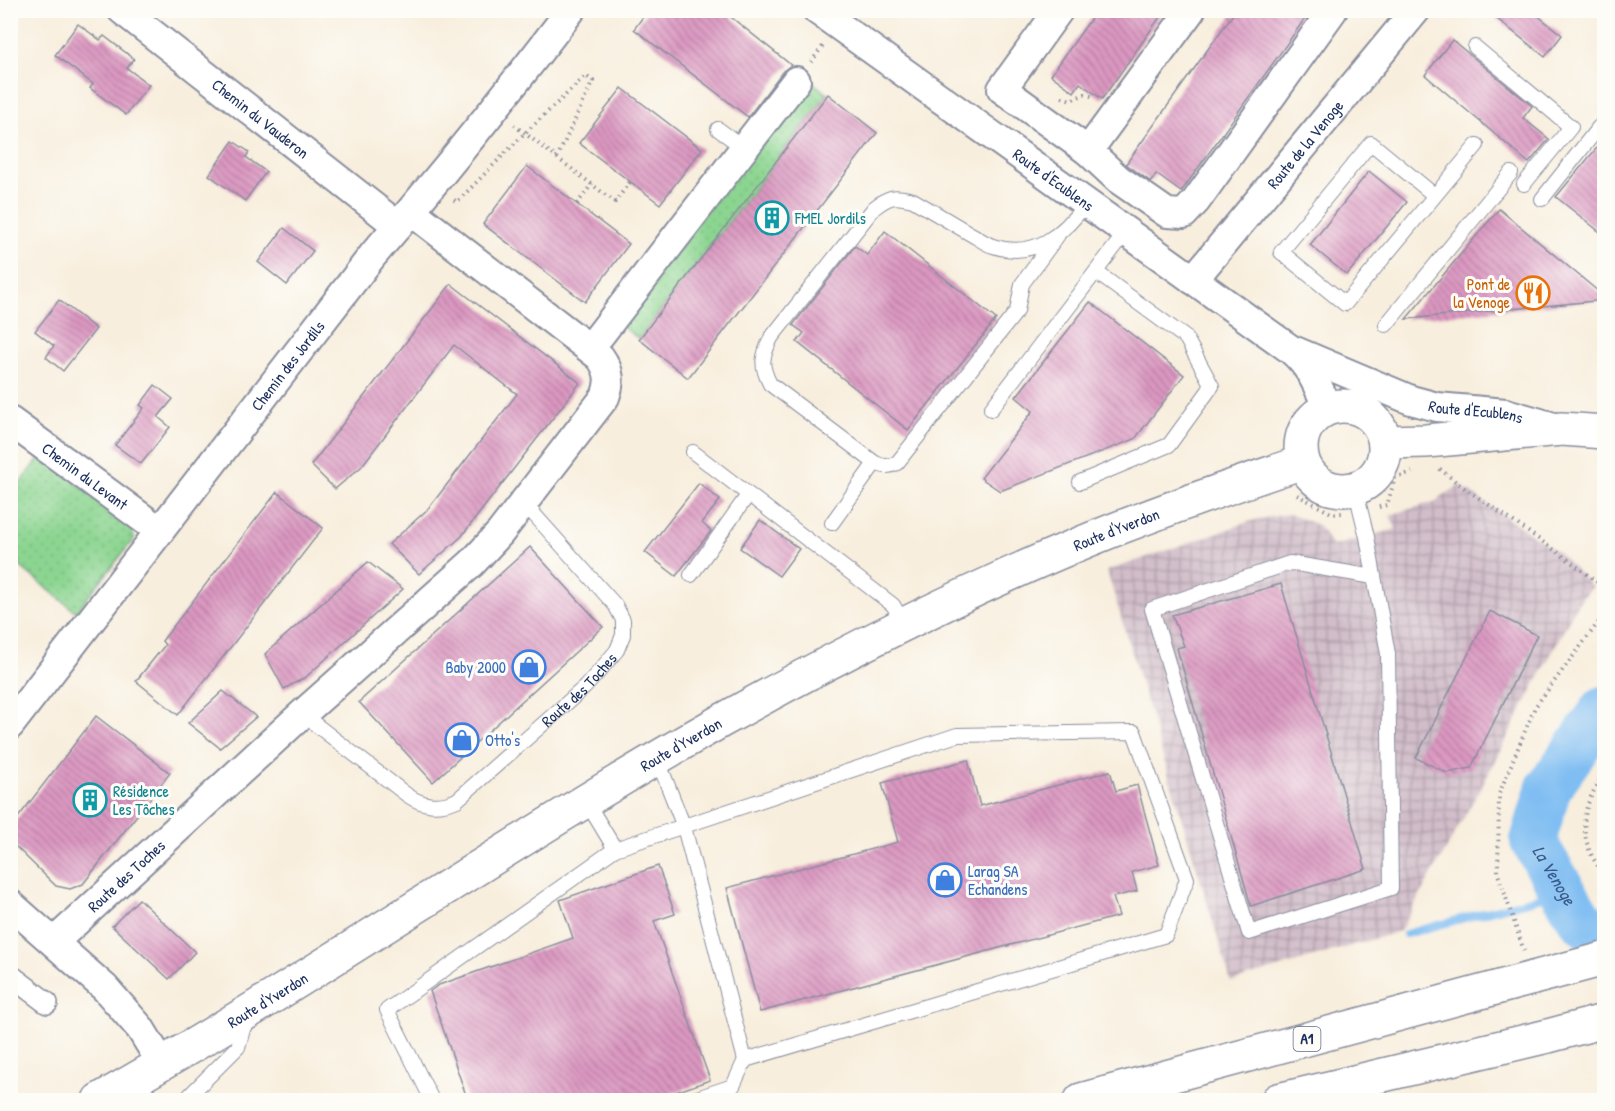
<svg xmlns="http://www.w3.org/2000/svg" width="1615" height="1111" font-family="'Patrick Hand',sans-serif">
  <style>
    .industrial { fill: url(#industrial-grid) }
    .park { fill: url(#park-dots); stroke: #548278; stroke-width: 1.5 }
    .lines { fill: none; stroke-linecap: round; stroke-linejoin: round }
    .stream { stroke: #7fbdf2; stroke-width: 8 }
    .river { stroke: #7fbdf2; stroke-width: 46 }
    .building { fill: url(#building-back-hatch) }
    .service-casing { stroke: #8a8e9e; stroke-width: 16 }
    .pedestrian-casing { stroke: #8a8e9e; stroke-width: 24 }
    .minor-casing { stroke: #8a8e9e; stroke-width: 32 }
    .secondary-casing { stroke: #8a8e9e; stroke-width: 36 }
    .motorway-casing { stroke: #8a8e9e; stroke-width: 36 }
    .path { stroke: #8a8e9e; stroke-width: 4; stroke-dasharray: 1.5 4.5; stroke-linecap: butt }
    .service { stroke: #fff; stroke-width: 14 }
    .pedestrian { stroke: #fff; stroke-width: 21 }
    .minor { stroke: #fff; stroke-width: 28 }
    .secondary { stroke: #fff; stroke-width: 33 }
    .motorway { stroke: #fff; stroke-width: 33 }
    .motorway-bridge-casing { stroke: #8a8e9e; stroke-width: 36; stroke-linecap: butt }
    .motorway-bridge { stroke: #fff; stroke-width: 33 }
    .labels { text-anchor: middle; stroke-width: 6; stroke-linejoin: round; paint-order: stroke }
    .shield { fill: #fdfcf7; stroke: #5f6c8c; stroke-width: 1.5 }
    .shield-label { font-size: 15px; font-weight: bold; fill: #1b2f5e }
    .street-label { font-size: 16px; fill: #1b2f5e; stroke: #fdfcf7 }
    .culture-label { font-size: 16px; fill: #0d838f; stroke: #fdfcf7; text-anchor: start }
    .food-label { font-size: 16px; fill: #c56008; stroke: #fdfcf7; text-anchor: end }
    .shop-label { font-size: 16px; fill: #366cbe; stroke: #fdfcf7; text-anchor: start }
    .water-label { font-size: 18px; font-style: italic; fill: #395a8a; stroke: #fdfcf7 }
  </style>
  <defs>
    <pattern id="industrial-grid" width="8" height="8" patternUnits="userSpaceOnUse" patternTransform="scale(1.5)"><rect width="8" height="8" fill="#d1bdc9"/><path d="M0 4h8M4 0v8" fill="none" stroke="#a99aa6"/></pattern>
    <pattern id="park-dots" width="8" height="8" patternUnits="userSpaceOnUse" patternTransform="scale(1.5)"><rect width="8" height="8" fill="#8cd591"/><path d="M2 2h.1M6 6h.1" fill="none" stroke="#78b77f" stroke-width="1.8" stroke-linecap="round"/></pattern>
    <pattern id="building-back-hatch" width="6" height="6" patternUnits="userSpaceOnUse" patternTransform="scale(1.5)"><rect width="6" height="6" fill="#dc98c1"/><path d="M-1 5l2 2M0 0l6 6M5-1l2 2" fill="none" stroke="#b27ca0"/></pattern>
  </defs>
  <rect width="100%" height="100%" fill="#fdfcf7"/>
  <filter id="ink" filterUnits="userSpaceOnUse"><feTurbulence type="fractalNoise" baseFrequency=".0167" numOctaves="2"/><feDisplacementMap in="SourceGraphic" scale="12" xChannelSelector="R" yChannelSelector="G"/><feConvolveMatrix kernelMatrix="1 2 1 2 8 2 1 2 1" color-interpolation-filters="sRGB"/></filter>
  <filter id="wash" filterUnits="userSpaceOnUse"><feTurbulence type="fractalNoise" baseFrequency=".008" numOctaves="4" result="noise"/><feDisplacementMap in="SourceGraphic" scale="24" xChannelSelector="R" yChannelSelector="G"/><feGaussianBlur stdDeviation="1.35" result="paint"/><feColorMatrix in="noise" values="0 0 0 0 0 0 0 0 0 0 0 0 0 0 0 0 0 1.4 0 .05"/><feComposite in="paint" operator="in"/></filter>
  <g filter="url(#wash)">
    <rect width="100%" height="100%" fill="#f8eedd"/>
    <polygon class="industrial" points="1460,485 1559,553 1592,587 1578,603 1480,789 1400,931 1231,982 1107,571 1257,519 1289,514 1318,525 1332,546 1396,529 1390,515 1434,502"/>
    <g class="park">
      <polygon points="801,74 828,94 639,339 612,319"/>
      <polygon points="41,457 131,524 134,539 76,612 11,559 10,495"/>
    </g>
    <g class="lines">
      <polyline class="stream" points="1406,934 1564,891"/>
      <path class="river" id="s1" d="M1604,709L1549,787L1533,841L1579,917L1604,941"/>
    </g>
    <g id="blocks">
      <g class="building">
        <polygon points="648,10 722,10 791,65 783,71 748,117 634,29"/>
        <polygon points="1097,10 1165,10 1102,99 1080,83 1074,92 1051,75"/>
        <polygon points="1236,10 1311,10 1181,192 1156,174 1151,182 1126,164"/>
        <polygon points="1486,10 1531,10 1562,35 1545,57"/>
        <polygon points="78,24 100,40 104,36 134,59 127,68 149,85 126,115 90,88 93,84 55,55"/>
        <polygon points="1452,40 1532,106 1523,118 1549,139 1529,163 1425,75"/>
        <polygon points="622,88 702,149 660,204 579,143"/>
        <polygon points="828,94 877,133 688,378 639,339"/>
        <polygon points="1605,138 1605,236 1556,197"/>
        <polygon points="233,141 249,152 246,157 266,172 245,201 209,175"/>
        <polygon points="527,166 629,244 585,302 483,224"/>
        <polygon points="1369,171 1407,202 1347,275 1310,245"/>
        <polygon points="1499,209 1605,297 1605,300 1406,319"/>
        <polygon points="284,228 313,251 287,285 258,262"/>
        <polygon points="885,231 996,319 908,430 797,342 804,333 793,325 855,246 867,255"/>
        <polygon points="451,284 580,383 461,537 419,574 389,544 428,509 517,394 454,345 361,467 335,489 311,465"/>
        <polygon points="59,300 96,329 63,371 46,357 54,346 35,331"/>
        <polygon points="1090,302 1184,375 1135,439 1000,491 981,478 1033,411 1016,397"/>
        <polygon points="155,385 173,399 158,417 170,427 141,464 115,445 144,408 140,405"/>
        <polygon points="699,483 720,500 702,523 711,531 676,576 645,552"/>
        <polygon points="277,492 323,528 178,715 136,681 165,645 162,641"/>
        <polygon points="760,520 799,549 779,576 740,548"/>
        <polygon points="530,547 603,627 433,782 359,702"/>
        <polygon points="368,562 403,589 306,677 284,689 265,654"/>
        <polygon points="1281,584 1366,869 1251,906 1177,648 1184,646 1172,615"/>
        <polygon points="1490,611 1537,635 1471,768 1447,773 1416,758"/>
        <polygon points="223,691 256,717 220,748 188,723"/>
        <polygon points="96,716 170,773 83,884 70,889 56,886 10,841 10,828"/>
        <polygon points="968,760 980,806 1110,771 1116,791 1137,785 1159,865 1132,872 1137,891 1113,897 1119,916 760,1012 727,888 898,842 882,783"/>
        <polygon points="658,866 675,914 654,921 710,1080 650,1101 468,1101 430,991 439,985 573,938 560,900"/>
        <polygon points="139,899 195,952 169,979 112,926"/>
      </g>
    </g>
  </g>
  <g filter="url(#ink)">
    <use href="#blocks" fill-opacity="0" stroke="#8a8e9e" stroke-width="1.5"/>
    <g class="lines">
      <defs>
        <g id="service">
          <polyline points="1475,47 1571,127 1524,184"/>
          <polyline points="718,129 744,148"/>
          <polyline points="1434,195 1371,143 1281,252 1345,304 1477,145"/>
          <polyline points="1542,199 1599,127"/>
          <path d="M1058,235L1022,284L1017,311L897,463C889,467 884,467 875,463L770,384C760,365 762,357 771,338L874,208C889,196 894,195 913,200C932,211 950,222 969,233C977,237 985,244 993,246C1034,260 1064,234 1086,203"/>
          <polyline points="1386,325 1511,173"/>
          <polyline points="991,409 1126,232"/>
          <polyline points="693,452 893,605 904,624"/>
          <polyline points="1080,482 1169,445 1212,386 1186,338 1096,272"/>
          <polyline points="1355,488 1367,537 1388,654 1391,888 1249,933 1152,609 1290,563 1374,577"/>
          <polyline points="832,523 875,463"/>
          <polyline points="691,575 748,495"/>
          <path id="s2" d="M302,714L407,795C423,806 438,808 457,800L585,687L602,668L617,650L623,635V620L615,605L523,502"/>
          <polyline points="615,849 957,735 1134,732 1187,879 1166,935 745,1060 684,827 657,758"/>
          <polyline points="192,1100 189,1096 238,1047 246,1019"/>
          <polyline points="432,1100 387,1010 615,849 586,801"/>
          <polyline points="691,1100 733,1086 745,1060"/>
        </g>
        <polyline id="pedestrian" points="10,975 47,1003"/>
        <g id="minor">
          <path id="s3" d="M122,10L398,226"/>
          <path id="s4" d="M817,10L1290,349C1310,365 1318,386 1328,409"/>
          <polyline points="1059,10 1002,89 1088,151"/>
          <polyline points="1191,10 1088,151 1118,179 1167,213 1184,214 1196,201 1333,10"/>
          <path id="s5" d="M1193,280L1416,10"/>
          <polyline points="590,348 796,81"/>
          <path id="s6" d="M1295,351L1411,400L1437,407L1506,413L1554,427"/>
          <path id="s7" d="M10,421L160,531"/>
          <path id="s8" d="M10,725L373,255C442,175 507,94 571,10"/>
          <polyline points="10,904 105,988 140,1028 162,1064"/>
          <path id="s9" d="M54,942L299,717L472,563L500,533L605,397C611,381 610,371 600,357L411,211"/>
        </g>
        <g id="secondary">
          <circle cx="1343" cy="448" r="42"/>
          <polyline points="1385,442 1426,441 1562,429 1604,432"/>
          <path id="s10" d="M99,1100C310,981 509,841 721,721C848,650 980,583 1116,529C1178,505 1240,483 1303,462"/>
        </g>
        <g id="motorway">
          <polyline points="1081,1100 1533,978"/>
          <polyline points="1278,1100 1548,1036"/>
        </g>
      </defs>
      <use href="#service" class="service-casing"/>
      <use href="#pedestrian" class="pedestrian-casing"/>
      <use href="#minor" class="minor-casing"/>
      <use href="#secondary" class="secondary-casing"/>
      <use href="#motorway" class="motorway-casing"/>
      <g class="path">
        <polyline points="811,62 823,46"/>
        <polyline points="1062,97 1071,100 1085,94 1094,97"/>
        <polyline points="514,125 615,202 630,182"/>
        <polyline points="454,200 457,202 525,133 586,76 593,81 557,158"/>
        <polyline points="577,204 592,184"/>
        <polyline points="1440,469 1460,485 1559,553 1604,587"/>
        <polyline points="1297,495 1333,514 1342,513"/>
        <polyline points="1379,507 1387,505 1395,478 1412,472"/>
        <path d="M1604,769C1600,781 1590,796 1587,807C1580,831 1588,856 1604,873"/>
        <polyline points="1524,951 1498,874 1499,794 1535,707 1604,615"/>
      </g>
      <use href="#service" class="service"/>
      <use href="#pedestrian" class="pedestrian"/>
      <use href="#minor" class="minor"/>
      <use href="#secondary" class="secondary"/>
      <use href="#motorway" class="motorway"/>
      <defs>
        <g id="motorway-bridge">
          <polyline points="1533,978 1604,959"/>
          <polyline points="1548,1036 1604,1021"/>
        </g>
      </defs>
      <use href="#motorway-bridge" class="motorway-bridge-casing"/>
      <use href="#motorway-bridge" class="motorway-bridge"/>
    </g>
  </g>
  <defs>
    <symbol id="building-ring" viewBox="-11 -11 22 22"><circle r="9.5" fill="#fdfcf7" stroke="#0f9aa8" stroke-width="1.5"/><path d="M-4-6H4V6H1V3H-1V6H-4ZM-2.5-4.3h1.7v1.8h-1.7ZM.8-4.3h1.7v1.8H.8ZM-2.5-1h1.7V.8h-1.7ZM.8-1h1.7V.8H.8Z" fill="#0f9aa8"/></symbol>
    <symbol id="restaurant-ring" viewBox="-11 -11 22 22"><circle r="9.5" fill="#fdfcf7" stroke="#e8710a" stroke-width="1.5"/><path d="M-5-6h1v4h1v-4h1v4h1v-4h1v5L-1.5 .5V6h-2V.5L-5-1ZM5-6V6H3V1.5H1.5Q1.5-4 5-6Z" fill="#e8710a"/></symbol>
    <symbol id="shop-ring" viewBox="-11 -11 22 22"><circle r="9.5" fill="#fdfcf7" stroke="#3f7fe0" stroke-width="1.5"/><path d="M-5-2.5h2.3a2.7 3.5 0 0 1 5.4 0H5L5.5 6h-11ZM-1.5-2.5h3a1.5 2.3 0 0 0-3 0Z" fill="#3f7fe0"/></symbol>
  </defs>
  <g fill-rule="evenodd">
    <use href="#building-ring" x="753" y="199" width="38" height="38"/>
    <use href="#restaurant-ring" x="1514" y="274" width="38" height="38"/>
    <use href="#shop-ring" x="510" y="648" width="38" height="38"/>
    <use href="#shop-ring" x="443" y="721" width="38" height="38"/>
    <use href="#building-ring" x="71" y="781" width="38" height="38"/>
    <use href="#shop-ring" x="926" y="861" width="38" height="38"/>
  </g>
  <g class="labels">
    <rect class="shield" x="1293.5" y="1027" width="27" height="24" rx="4.5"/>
    <g class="shield-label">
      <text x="1307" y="1044">A1</text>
    </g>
    <g class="street-label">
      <text dy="6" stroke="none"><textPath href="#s3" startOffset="176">Chemin du Vauderon</textPath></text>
      <text dy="6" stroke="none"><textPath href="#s5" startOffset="176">Route de la Venoge</textPath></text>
      <text dy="6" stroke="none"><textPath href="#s4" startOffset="291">Route d'Ecublens</textPath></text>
      <text dy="6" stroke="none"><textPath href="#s8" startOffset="454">Chemin des Jordils</textPath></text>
      <text dy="6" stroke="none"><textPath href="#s6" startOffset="192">Route d'Ecublens</textPath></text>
      <text dy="6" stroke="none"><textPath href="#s7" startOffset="93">Chemin du Levant</textPath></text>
      <text dy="6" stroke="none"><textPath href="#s10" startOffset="1168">Route d'Yverdon</textPath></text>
      <text dy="6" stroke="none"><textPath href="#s2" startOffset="350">Route des Toches</textPath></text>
      <text dy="6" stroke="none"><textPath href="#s10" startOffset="682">Route d'Yverdon</textPath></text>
      <text dy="6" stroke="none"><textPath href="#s9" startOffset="98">Route des Toches</textPath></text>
      <text dy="6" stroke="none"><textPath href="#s10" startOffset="196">Route d'Yverdon</textPath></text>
    </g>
    <g class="culture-label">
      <text x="795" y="224">FMEL Jordils</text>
      <text x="113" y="797">Résidence<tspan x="113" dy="18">Les Tôches</tspan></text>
    </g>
    <g class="food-label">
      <text x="1510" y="290">Pont de<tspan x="1510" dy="18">la Venoge</tspan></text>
    </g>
    <g class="shop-label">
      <text x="506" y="673" text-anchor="end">Baby 2000</text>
      <text x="485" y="746">Otto's</text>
      <text x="968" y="877">Larag SA<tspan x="968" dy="18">Echandens</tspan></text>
    </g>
    <g class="water-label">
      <text dy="6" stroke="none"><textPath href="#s1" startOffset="192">La Venoge</textPath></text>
    </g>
  </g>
  <rect width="1615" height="1111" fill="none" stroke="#fdfcf7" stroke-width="36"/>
</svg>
